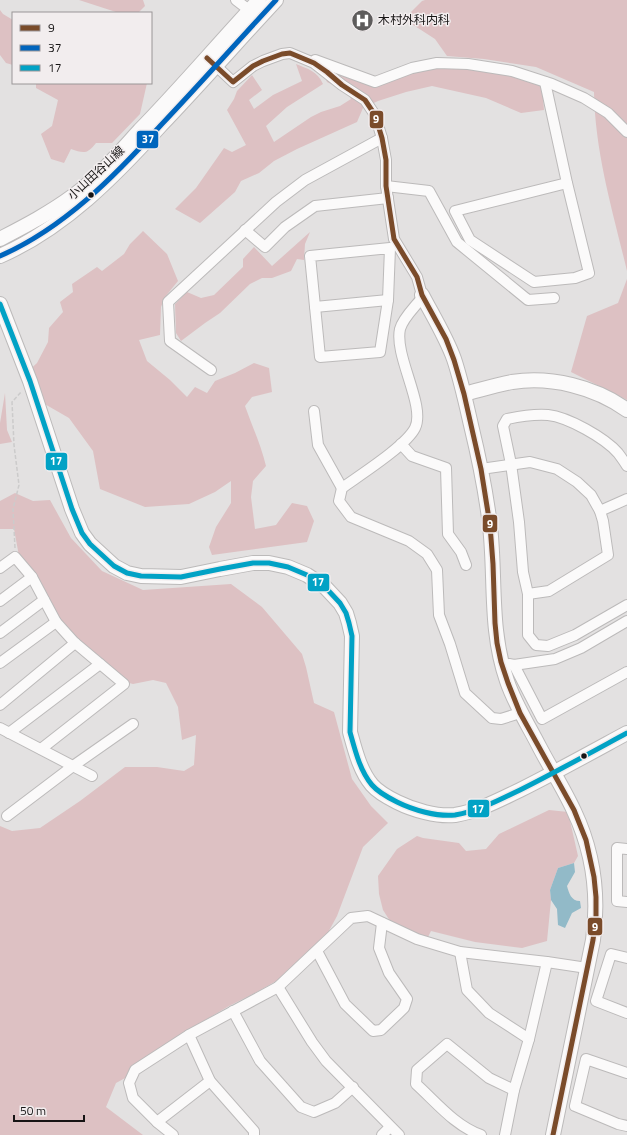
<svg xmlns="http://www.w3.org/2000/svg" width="627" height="1135" font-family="'Titillium Web','Noto Sans JP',sans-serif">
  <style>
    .green { fill: #ddc1c3 }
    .water { fill: #92bac8 }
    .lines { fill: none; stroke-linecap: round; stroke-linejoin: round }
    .street-casing { stroke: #bcbaba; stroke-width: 12 }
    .secondary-casing { stroke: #bcbaba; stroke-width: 16 }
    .path { stroke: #cccbcb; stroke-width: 1.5; stroke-dasharray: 4 2; stroke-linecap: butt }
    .street { stroke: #fbfafa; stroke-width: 10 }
    .secondary { stroke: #fbfafa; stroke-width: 14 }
    .bus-1-casing { stroke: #f2edee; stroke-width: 8 }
    .bus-2-casing { stroke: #f2edee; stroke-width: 8 }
    .bus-3-casing { stroke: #f2edee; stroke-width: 8 }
    .bus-1 { stroke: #7a4b2a; stroke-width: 5 }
    .bus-2 { stroke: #0065bd; stroke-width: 5 }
    .bus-3 { stroke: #01a2c5; stroke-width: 5 }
    .bus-dot { fill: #161414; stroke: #f2edee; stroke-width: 1.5 }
    .labels { text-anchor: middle; stroke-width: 3; stroke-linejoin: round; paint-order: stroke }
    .poi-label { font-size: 12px; fill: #161414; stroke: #f2edee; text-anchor: start }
    .street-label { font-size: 12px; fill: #161414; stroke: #f2edee }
    .line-badge { stroke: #f2edee; stroke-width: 1.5 }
    .badge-label { font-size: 11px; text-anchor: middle; font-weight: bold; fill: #fff }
  </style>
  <rect width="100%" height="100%" fill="#e3e1e1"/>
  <g class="green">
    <polygon points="79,0 143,0 145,6 138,13 119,13"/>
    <path d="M425,0H627V271C613,212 595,153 594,92L536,67L484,59L447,56L435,39L404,19L422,1Z"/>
    <polygon points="0,10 3,14 13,20 13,65 6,63 0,55"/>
    <path d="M430,59L473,68L522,72L542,84L544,110L521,113L486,98L432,86L406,92L378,101L363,108L357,122L297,149L274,161L259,173L241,181L235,192L200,223L175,209L196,188L224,148L232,152L246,145L227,110L234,99L237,91L252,75L262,90L249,100L254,109L273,95L302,81L296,64C308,69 317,71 323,84L287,107L266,126L274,142L311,117L321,112L340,106L351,99L347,92L327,82L321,67L377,86L409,73Z"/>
    <path d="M36,83H147L140,114L112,143H96C87,155 83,153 71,149L64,163L51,159L41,134L52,126L58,100L36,88Z"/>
    <path d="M143,231L167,254L178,281L165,297L161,307L160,335L139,340L147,361L170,380L187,397L195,387L207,393L215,381L235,373L254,363L269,368L272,392L252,397L245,406C252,426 261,445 266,466L253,481L251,497L255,529L276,525L292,503L307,506L314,521L307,542L212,555L209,547L216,527L231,503V481L215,492L189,504L145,507L100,489L93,451L69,418L29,395L22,377L37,363L48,342L49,328L63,312L60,302L73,292L72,284L97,267L102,271L124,254L130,244Z"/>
    <polygon points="310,232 305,244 304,260 297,259 291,271 272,278 262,278 250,284 220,313 205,323 181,341 176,333 175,304 187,292 201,298 214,295 243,267 243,259 254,247 272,266"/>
    <polygon points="627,279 627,400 571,372 587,316 618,303"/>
    <polygon points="5,393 7,430 12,442 0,444 0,423"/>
    <polygon points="15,493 33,501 50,500 71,538 102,571 143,590 231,584 262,607 302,654 306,667 314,703 334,712 352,779 371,806 388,823 363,847 337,916 324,940 294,971 255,993 229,1006 185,1032 138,1071 116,1083 106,1107 143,1135 0,1135 0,826 12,831 40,828 80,801 125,767 157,767 184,771 194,765 196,735 182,740 178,707 166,683 153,680 133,684 118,680 103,666 98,655 86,653 59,622 53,605 33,583 19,556 14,529 0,529 0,501"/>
    <polygon points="549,810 568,812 578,856 574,863 558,868 550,890 551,900 547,941 522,948 475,942 431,931 427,939 392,924 383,910 379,894 378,876 397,849 417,836 423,838 459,843 466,851 486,849 499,834"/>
  </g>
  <path class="water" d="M574,863L575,872L567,886C569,893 571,901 580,901L581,908L572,913L565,928L558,925L557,909L551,900L550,890L558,868Z"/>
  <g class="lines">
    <defs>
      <g id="street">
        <polyline points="236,0 249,10"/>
        <polyline points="315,60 375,82 412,68 437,63 468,64 512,71 552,84 584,98 608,113 627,132"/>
        <path d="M212,62L233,82L253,66L263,61L282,54L290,53L314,63L342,85L365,100L375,115L382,138L386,160V186L394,239L417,277L422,295L421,299C414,308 403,318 400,329C394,356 426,406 415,428C406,446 360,475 342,488L339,501L351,517L409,541L427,554L437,570L439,615L450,644L465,693L492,718L501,719L520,713"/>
        <polyline points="545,82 567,183 589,273 575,278 534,282 470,240 455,211 567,183"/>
        <polyline points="386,186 429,191 457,242 528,300 554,298"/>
        <polyline points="245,230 265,247 285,227 315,206 388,198"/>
        <polygon points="390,248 388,300 380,352 320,357 310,256"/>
        <polyline points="315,307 388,300"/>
        <polyline points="211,370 170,341 168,302 276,202 305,180 382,138"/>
        <polyline points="314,411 318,445 342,488"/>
        <polyline points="401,444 412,456 446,468 448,534 461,552 466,565"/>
        <path d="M627,466C624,461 621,457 618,453C605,438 568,417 548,415C534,414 521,416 507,419L503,426L511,464L519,522L523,572L528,594V635L536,645L548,646L575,635L627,605"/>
        <polyline points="481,469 530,462 557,469 577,482 591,495 600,511 603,521 608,555 549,591 528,594"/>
        <polyline points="600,511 627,499"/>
        <polyline points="0,568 15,557 32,577 56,622 74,642 124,684 41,749"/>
        <polyline points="0,601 32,577"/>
        <polyline points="0,633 44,600"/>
        <polyline points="0,663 56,622"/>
        <polyline points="509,664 514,665 555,659 581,648 627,621"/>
        <polyline points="514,665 542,719 627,672"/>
        <polyline points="0,705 75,643"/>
        <polyline points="0,728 92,776"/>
        <polyline points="9,733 100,664"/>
        <polyline points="7,816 73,766 133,724"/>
        <polyline points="627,849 617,848 617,901 627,902"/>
        <polyline points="317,951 345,1004 373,1031 381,1030 404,1008 407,999 389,973 379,948 382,923"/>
        <polyline points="460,952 467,990 489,1013 529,1039"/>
        <polyline points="627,958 611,954 596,1001 627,1013"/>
        <polyline points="278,987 312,1042 326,1061 399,1135"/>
        <polyline points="233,1011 260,1061 301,1107 314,1112 335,1103 353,1087"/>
        <polyline points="189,1035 210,1081 254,1131 254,1135"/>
        <polyline points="627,1073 586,1059 575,1106 618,1124 627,1126"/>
        <polyline points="157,1122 210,1081"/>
        <polyline points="173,1135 157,1122 133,1098 129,1083 135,1070 189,1035 278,987 351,918 368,916 417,939 460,952 547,962 587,968"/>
        <polyline points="382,1135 390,1127"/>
        <path d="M481,1135C455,1126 436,1102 416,1084L417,1070L447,1044L489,1078L514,1090"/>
        <polyline points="505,1135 514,1090 529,1039 547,962"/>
      </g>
      <g id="secondary">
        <path d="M0,239C25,226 50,213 73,196C98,178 119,153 140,130C181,88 219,43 259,0"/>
        <path d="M0,256C64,228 115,176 161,125C200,84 237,42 276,0"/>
        <path d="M422,295C433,316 446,337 454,359C461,380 466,403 471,425C479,458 486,492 490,526C496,579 489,629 507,681C515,705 529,726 540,748C551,769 564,789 574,811C593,851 599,896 593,940L553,1135"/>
        <path d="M0,304L30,381L72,509L82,533L90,544L114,566L127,573L141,576L181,577L220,569L253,563H269L288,567L307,575L325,587L340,603L346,613L349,623L352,636L350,732C355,750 360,771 372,785C378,792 389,798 397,802C413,810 437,817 455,815C479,811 499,800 520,790C556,772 592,752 627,733"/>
        <path d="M464,394C480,390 496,385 512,382C551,376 595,387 627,410"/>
      </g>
    </defs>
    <use href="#street" class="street-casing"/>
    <use href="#secondary" class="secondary-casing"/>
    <polyline class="path" points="15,548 13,509 19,485 14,445 12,402 21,392"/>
    <use href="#street" class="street"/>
    <use href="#secondary" class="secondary"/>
    <defs>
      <polyline id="bus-1" points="207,58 233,82 253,66 263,61 282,54 290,53 314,63 327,72 342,85 365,100 375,115 382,138 386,160 386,186 394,239 417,277 422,295 446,339 454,360 464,394 481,469 490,525 493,564 495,623 497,643 501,662 508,683 520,713 574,810 586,840 594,877 596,897 596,918 593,940 553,1135"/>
      <path id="bus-2" d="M0,256C64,228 115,176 161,125C200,84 237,42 276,0"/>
      <path id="bus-3" d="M0,304L30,381L72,509L82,533L90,544L114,566L127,573L141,576L181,577L220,569L253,563H269L288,567L307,575L325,587L340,603L346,613L349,623L352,636L350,732C355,750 360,771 372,785C378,792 389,798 397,802C413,810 437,817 455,815C479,811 499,800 520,790C556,772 592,752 627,733"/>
    </defs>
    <use href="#bus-1" class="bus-1-casing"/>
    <use href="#bus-2" class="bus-2-casing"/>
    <use href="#bus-3" class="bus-3-casing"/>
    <use href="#bus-1" class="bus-1"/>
    <use href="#bus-2" class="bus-2"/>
    <use href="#bus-3" class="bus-3"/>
  </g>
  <defs>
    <symbol id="hospital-disc" viewBox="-11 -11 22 22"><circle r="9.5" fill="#5e5c5c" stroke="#f2edee"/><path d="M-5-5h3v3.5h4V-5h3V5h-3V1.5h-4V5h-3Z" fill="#fff"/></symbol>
  </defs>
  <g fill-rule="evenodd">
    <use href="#hospital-disc" x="350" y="8" width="25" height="25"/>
  </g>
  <g class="bus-dot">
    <circle cx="91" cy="195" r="3.5"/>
    <circle cx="584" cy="756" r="3.5"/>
  </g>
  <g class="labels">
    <g class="poi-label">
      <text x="378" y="24">木村外科内科</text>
    </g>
    <g class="street-label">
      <text transform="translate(96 173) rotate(-43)" y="4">小山田谷山線</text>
    </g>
  </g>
  <g class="line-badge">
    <rect x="369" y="110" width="15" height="19" rx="4" fill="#7a4b2a"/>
    <rect x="136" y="130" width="23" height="19" rx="4" fill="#0065bd"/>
    <rect x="45" y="452" width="23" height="19" rx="4" fill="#01a2c5"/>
    <rect x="482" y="514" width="16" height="19" rx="4" fill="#7a4b2a"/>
    <rect x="307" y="573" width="23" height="19" rx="4" fill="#01a2c5"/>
    <rect x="467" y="799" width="23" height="19" rx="4" fill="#01a2c5"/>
    <rect x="587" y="917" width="16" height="19" rx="4" fill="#7a4b2a"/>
  </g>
  <g class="badge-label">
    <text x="376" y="123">9</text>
    <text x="148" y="143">37</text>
    <text x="56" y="465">17</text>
    <text x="490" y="528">9</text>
    <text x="318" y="586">17</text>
    <text x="478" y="813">17</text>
    <text x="595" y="931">9</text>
  </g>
  <rect x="12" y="12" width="140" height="72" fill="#f2edee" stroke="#9a9697"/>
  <rect x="20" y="25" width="20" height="6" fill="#7a4b2a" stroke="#9a9697"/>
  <text x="48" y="32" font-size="12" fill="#161414">9</text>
  <rect x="20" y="45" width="20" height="6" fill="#0065bd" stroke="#9a9697"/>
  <text x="48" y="52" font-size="12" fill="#161414">37</text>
  <rect x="20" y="65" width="20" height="6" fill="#01a2c5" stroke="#9a9697"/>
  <text x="48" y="72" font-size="12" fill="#161414">17</text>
  <path d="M14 1115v6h70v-6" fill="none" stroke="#161414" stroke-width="2"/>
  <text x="20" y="1115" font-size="12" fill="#161414" stroke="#f2edee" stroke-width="3" paint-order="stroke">50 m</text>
</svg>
